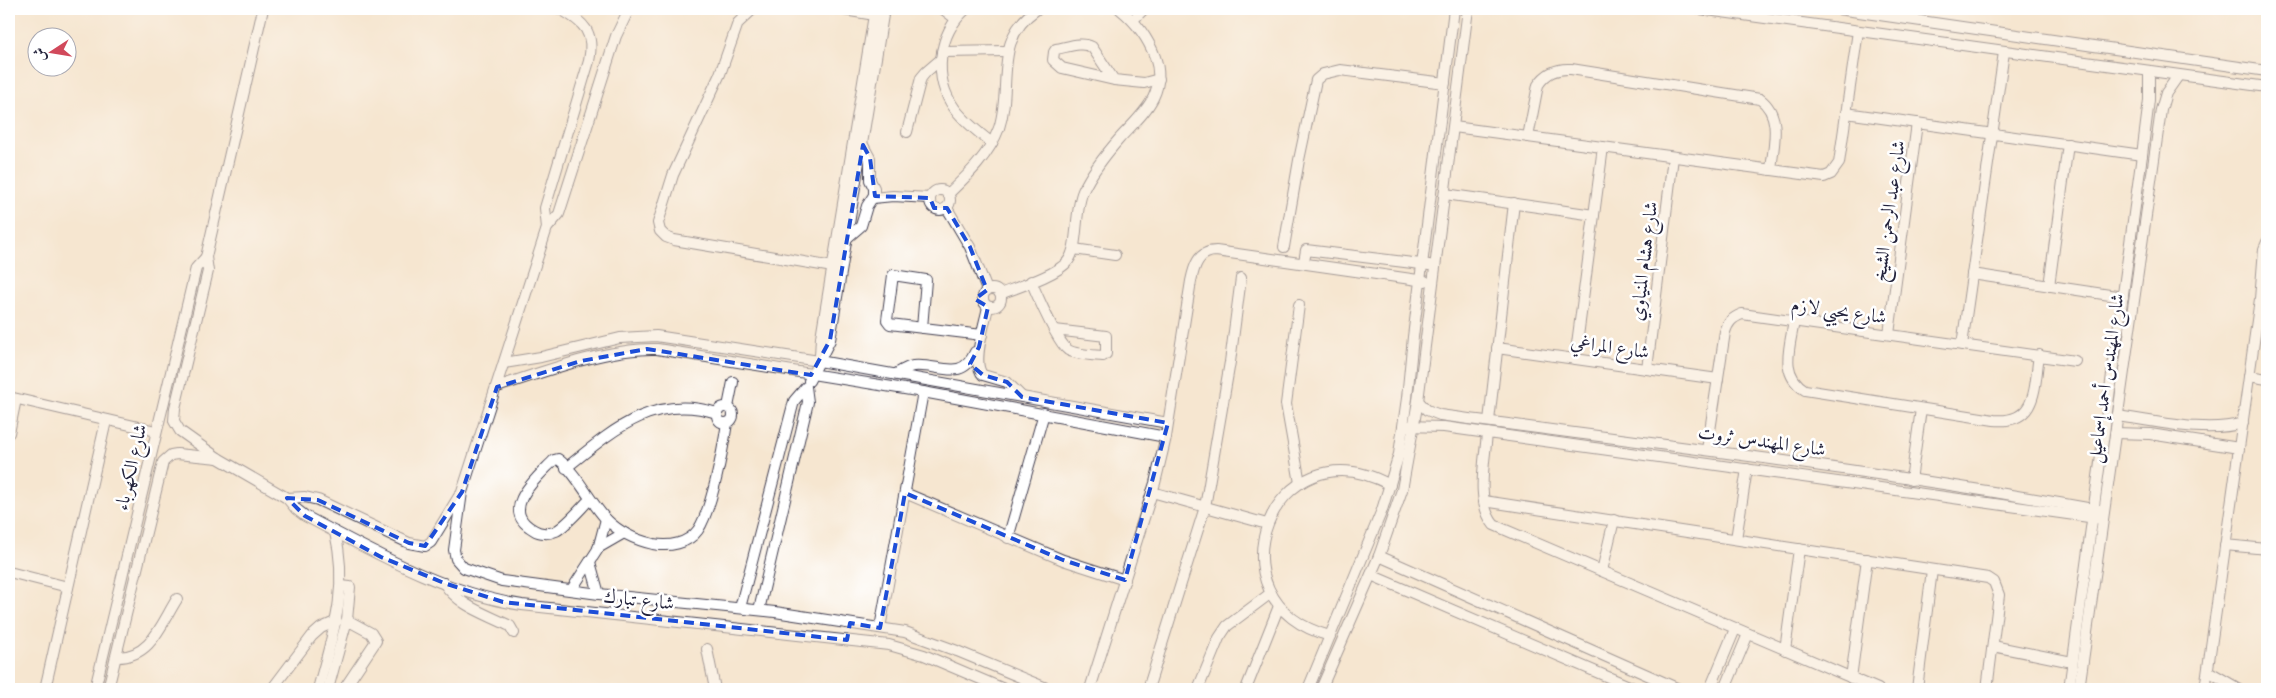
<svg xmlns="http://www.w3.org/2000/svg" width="2276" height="698" font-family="'Gentium Book Plus',Amiri,serif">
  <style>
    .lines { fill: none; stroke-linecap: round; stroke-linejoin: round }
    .minor-casing { stroke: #423f51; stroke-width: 12 }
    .minor { stroke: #fff; stroke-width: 10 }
    .marked { fill: none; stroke: #1d4ed8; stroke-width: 4; stroke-dasharray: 10 6; stroke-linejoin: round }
    .labels { text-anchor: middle; stroke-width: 5; stroke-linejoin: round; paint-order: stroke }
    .street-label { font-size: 19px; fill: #22223b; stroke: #fff }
  </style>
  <rect width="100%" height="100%" fill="#fff"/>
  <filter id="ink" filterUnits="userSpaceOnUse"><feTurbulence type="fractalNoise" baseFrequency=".02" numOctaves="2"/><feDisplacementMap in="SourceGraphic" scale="10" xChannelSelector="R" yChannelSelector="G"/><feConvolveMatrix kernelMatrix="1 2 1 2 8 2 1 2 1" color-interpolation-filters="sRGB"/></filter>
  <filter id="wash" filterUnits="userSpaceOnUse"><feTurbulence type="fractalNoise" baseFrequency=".0096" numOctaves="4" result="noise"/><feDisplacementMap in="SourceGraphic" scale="20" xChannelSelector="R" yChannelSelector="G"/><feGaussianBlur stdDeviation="1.12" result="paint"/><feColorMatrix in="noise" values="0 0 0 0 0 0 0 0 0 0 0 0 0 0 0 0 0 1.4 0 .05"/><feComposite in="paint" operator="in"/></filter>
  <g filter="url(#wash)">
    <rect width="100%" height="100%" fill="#f6e6d0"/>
  </g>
  <g filter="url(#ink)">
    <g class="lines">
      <defs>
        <g id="minor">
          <path d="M263,9L206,257L208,271L175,408L174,421L180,431L218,458L287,498L296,509L305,516C374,552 444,593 522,605L889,645L924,655L1004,689"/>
          <polyline points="567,9 581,9"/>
          <polyline points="629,9 616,36 559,214 547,228 462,492 454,550 456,559 464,568 502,581 599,594 775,612 905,632 957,651 1049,689"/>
          <polyline points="753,9 738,23 720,74 673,175 658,223 660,231 666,237 674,240 833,267"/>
          <polyline points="838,9 875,15"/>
          <polyline points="943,9 956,19"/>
          <path d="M966,9C938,34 932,78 955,109C965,122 979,133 992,143"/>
          <polyline points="1700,9 2267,87"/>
          <polyline points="1838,9 2267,71"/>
          <polyline points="1133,20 1144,9"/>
          <polyline points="942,52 1008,51"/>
          <path d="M1114,80L1092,47C1081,41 1068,47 1056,49L1054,52L1053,60L1062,68L1114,80L1144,83L1159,79"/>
          <polyline points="1846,113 2142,155"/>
          <polyline points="1454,127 1824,177 1831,174 1839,163 1858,31"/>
          <polyline points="907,132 921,78 926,72 940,60"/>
          <path d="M1528,137L1538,85C1546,73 1556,68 1571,69L1760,99C1783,116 1773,146 1771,170"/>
          <circle cx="940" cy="200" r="10"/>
          <path d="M948,194C969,174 989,155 999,128C1013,85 992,40 1037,9"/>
          <polyline points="1445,194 1594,215"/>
          <polyline points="873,198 893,196 930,198"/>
          <polyline points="947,208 970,247 987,290"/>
          <path d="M547,228L545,208L589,61C595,32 584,22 560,9"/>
          <polyline points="847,238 861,226 867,206 874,195 874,188 870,180 870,158 863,145"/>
          <polyline points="1284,247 1299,160 1316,80 1323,74 1340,70 1445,83"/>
          <polyline points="1074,249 1115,255"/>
          <polyline points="1304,262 1306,250 1429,265"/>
          <polyline points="1972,274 2123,297"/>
          <path d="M1031,281C1037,295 1058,343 1068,350C1076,355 1093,355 1103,356L1106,354V336L1055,330"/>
          <polyline points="2049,286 2068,144"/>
          <circle cx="992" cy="298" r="9"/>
          <path d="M1000,294C1018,287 1057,275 1068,261C1079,247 1074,212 1083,191C1092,171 1106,154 1120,138C1142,114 1168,94 1155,57C1148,38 1136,22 1120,9"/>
          <polyline points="1299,305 1286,404 1300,483"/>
          <path d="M988,307C985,323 971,364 983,375L1007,382L1022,397"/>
          <path d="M1794,321C1790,347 1779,374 1805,390L1994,420C2038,424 2034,387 2039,355"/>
          <polyline points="922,328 926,280 893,275 887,320 890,324 982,335"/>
          <polyline points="1889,334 1917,123"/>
          <polyline points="1962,345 2004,52"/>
          <polyline points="1497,348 1718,379"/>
          <polyline points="820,356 821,337 875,9"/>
          <polyline points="1575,359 1603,147"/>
          <polyline points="504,363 541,357 620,338 656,336 819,361 1168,423"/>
          <polyline points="1647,369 1673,157"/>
          <path d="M896,374C901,371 907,367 913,366C938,363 962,383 975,352"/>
          <polyline points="2249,376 2267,379"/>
          <polyline points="809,381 830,340 884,9"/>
          <path d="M497,387C542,372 610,347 657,349L923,392L1166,437"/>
          <polyline points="9,397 156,431"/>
          <path d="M1418,401L1427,410L1440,415C1661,445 1884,471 2104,511"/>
          <circle cx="725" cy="415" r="8"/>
          <polyline points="728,407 733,382"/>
          <path d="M2117,416C2157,421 2205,434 2243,423"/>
          <polyline points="1489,421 1514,203"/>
          <polyline points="1404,426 1444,427 2103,519"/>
          <polyline points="9,433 16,399"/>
          <path d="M1487,433C1485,461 1475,502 1494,525L1878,689"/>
          <polyline points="2115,433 2150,434 2239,448"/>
          <path d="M1707,450L1725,332C1728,322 1732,318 1742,314L2075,361"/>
          <path d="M566,468C613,430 654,393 717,413"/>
          <polyline points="1911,480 1921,409"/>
          <polyline points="1152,492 1267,524"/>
          <polyline points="905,493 1063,560 1125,580"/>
          <polyline points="287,498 305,497 318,500 409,543 425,546 431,542 459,496"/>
          <path d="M590,499C581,508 567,525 556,531C550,534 540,534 534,530C497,510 538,477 554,460L558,459C576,472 590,502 606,519C619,532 635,540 653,544C669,547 688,544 698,530C712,509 723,449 727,423"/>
          <polyline points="1484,501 1988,578 1994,582 1999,595 1987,689"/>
          <polyline points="1008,538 1044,413"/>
          <polyline points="1736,539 1747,469"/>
          <polyline points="2225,545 2267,549"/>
          <polyline points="598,548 624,533"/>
          <polyline points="1379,556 1679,689"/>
          <polyline points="590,562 599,594"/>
          <polyline points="1602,571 1614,520"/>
          <polyline points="9,572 68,587"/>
          <polyline points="1371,575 1636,689"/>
          <path d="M444,583C458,606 487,614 510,626L514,633"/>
          <polyline points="572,589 598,549 606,519"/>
          <polyline points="740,608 794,401 806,387 808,402 759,610"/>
          <polyline points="880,628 923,392"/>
          <path d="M1330,636C1202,602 1273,420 1390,485"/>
          <polyline points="1993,646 2072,662"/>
          <polyline points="707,649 715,689"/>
          <polyline points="1785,650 1799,549"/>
          <path d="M116,657C151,658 161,624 177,599"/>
          <polyline points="2208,671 2239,689"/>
          <polyline points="1851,678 1867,559"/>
          <polyline points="45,689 106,421"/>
          <polyline points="95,689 196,268 206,257"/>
          <polyline points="108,689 163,462 171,455 177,454 218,458"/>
          <polyline points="272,689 312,636 321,628 337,621"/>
          <path d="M318,689C333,633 349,590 335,532"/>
          <polyline points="328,689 347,620 350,587 341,586"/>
          <polyline points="344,689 376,641 371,633 347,620"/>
          <path d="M1090,689L1155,483L1166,437L1191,281C1194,267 1198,251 1216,251L1425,281"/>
          <polyline points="1148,689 1205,507 1230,362 1241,278"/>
          <polyline points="1198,689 1219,638 1227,626 1271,593"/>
          <polyline points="1246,689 1279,606"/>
          <polyline points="1308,689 1382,510 1399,454 1407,398 1413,337 1454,9"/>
          <polyline points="1321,689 1379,556 1402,490 1418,401 1468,9"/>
          <polyline points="1710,689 1735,629"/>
          <polyline points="1725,689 1748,634"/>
          <polyline points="1917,689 1932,570"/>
          <polyline points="2069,689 2142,155 2149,100 2149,72"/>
          <polyline points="2079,689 2161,110 2166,93 2178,76"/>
          <polyline points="2205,689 2260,299 2264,249 2267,242"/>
        </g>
      </defs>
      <use href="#minor" class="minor-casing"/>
      <use href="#minor" class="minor"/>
    </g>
  </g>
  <path d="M0 0H2276V698H0ZM863,145L870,158L875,196L930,198L934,208H947L970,247L987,290L975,299L988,307L979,347L970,364L983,375L1007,382L1022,397L1168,423L1125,580L1063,560L905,493L880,628L850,623L847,640L503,602L444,583L381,557L305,516L287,498L318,500L409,543L425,546L462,492L497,387L581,361L647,349L811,375L830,340Z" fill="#f6e6d0" fill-opacity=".55" fill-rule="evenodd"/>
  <path class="marked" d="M863,145L870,158L875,196L930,198L934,208H947L970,247L987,290L975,299L988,307L979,347L970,364L983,375L1007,382L1022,397L1168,423L1125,580L1063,560L905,493L880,628L850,623L847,640L503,602L444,583L381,557L305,516L287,498L318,500L409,543L425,546L462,492L497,387L581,361L647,349L811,375L830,340Z"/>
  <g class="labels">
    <g class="street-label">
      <text transform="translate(1888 211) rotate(-82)" y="7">شارع عبد الرحمن الشيخ</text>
      <text transform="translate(1643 261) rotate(-83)" y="7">شارع هشام المنياوي</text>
      <text transform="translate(1839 310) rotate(8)" y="7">شارع يحيي لازم</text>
      <text transform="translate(1610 346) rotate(8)" y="7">شارع المراغي</text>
      <text transform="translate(2105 378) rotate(-82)" y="7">شارع المهندس أحمد إسماعيل</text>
      <text transform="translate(1762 440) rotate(8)" y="7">شارع المهندس ثروت</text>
      <text transform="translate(130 467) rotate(-77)" y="7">شارع الكهرباء</text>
      <text transform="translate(639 599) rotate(6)" y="7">شارع تبارك</text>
    </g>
  </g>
  <rect width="2276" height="698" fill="none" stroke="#fff" stroke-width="30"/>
  <g transform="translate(52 52) rotate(258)"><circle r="24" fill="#ffffff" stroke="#a7a7b1"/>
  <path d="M0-4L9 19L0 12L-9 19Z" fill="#d1495b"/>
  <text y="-8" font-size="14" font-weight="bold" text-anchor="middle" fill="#22223b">ش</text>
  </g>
</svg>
